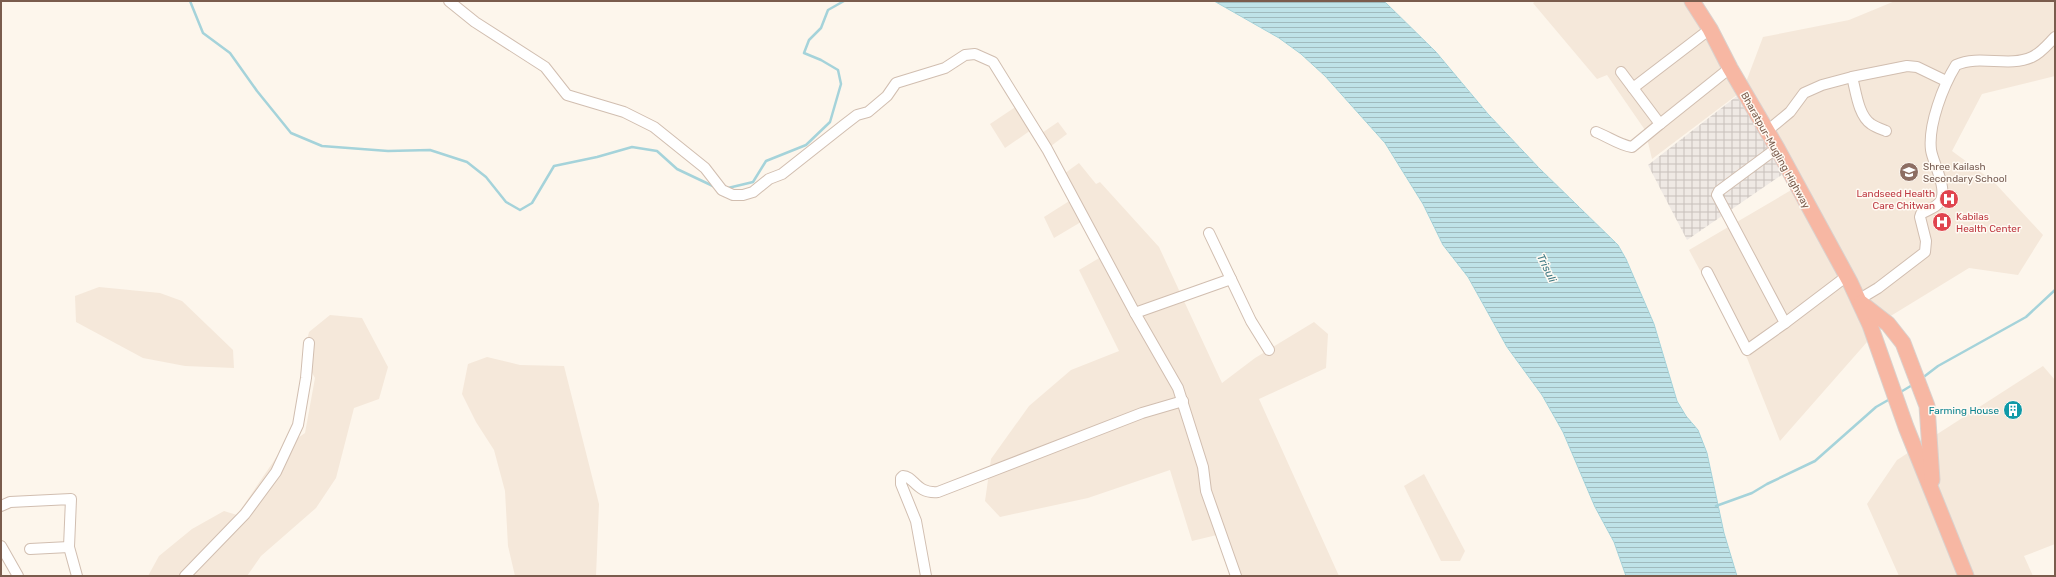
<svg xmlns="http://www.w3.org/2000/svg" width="2056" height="577" font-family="Rubik,sans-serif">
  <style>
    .residential { fill: #f5e8da }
    .industrial { fill: url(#industrial-grid) }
    .water { fill: url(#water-rules); stroke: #a5d3da }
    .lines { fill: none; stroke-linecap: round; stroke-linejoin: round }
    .stream { stroke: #a5d3da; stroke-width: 2.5 }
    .minor-casing { stroke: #d1beb0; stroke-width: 12 }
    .highway-casing { stroke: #dad1cd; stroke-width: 17 }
    .minor { stroke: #fff; stroke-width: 10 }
    .highway { stroke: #f7b7a3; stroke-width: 15 }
    .labels { text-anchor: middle; stroke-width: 3; stroke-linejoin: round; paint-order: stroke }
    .street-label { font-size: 10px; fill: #7a5c4d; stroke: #fffaf3 }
    .education-label { font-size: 10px; fill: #785e54; stroke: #fffaf3; text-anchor: start }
    .health-label { font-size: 10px; fill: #be3a42; stroke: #fffaf3; text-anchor: end }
    .culture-label { font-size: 10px; fill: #0d838f; stroke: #fffaf3; text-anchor: end }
    .water-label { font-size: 11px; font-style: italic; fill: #437c86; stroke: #fffaf3 }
  </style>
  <defs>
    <pattern id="industrial-grid" width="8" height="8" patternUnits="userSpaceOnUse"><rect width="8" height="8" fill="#efe9e4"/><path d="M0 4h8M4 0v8" fill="none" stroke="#c7c0bb"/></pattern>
    <pattern id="water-rules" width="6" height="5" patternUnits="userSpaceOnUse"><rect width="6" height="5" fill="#bfe3e8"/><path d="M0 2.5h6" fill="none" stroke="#a0bbbe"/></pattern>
  </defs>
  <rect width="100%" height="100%" fill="#fdf6ec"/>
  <g class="residential">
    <polygon points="1536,1 1690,1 1742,91 1652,159 1645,130 1607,75 1597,79 1533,3"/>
    <polygon points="1895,1 2055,1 2055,76 1982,94 1952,151 1993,181 2043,235 2018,275 1969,268 1889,317 1780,441 1747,358 1689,250 1793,189 1743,90 1763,37 1849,20"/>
    <polygon points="1020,104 1034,128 1005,148 990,124"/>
    <polygon points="1058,122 1067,134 1047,149 1039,135"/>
    <polygon points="1079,163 1096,184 1100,182 1159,247 1222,383 1255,358 1314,322 1328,334 1326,368 1259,399 1339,576 1236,576 1221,534 1192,541 1170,470 1088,498 1000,517 985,501 991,459 1029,406 1071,370 1119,351 1079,270 1106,254 1086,219 1054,238 1044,217 1074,198 1061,176"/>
    <polygon points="99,287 160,293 182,301 233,350 234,368 185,366 143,358 76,322 75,296"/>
    <polygon points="330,315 362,318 388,367 379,399 354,408 336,478 316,508 261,556 247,576 148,576 159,556 192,529 224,511 237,515 282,449 305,433 315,378 303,357 309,332"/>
    <polygon points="487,357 520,365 564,366 599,504 596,576 515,576 508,546 505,491 494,450 476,422 462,394 468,364"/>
    <polygon points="2043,366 2055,380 2055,544 2024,556 2033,576 1899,576 1867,504 1897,460"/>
    <polygon points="1424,474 1465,551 1460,561 1441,561 1404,486"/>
  </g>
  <polygon class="industrial" points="1737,96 1783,174 1687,240 1648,165"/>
  <polygon class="water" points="1214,1 1384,1 1436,52 1488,114 1539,168 1618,245 1626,259 1654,324 1677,401 1686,416 1698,430 1707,453 1724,533 1737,576 1626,576 1614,542 1595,507 1563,432 1542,395 1507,347 1468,277 1443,245 1423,204 1385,143 1325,76 1301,54 1279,38"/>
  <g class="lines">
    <g class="stream">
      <polyline points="190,1 203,33 230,53 257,91 291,133 322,146 388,151 430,150 467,162 486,177 506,202 520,210 532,203 554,166 597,157 632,147 657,151 677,169 715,187"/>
      <polyline points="728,188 753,182 766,161 806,145 830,122 841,84 838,70 821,60 804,53 809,40 821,28 828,10 844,1"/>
      <polyline points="1921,379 1938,366 2026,317 2055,290"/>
      <polyline points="1899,393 1914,384"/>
      <polyline points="1716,506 1752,493 1767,484 1815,461 1876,407 1890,399"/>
    </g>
    <defs>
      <g id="minor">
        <polyline points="449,1 475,22 545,67 567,95 624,112 654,127 705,168 722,190 733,195 743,195 753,192 769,179 782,174 844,125 857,115 868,112 887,96 896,83 945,68 965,55 975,54 993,62 1047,149 1135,313 1178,388 1203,467 1206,491 1236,576"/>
        <polyline points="1621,72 1660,124 1730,68"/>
        <path d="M1852,77C1856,91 1858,115 1871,124C1875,127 1881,129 1886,131"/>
        <polyline points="1633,88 1710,29"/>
        <polyline points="1767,131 1790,112 1804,93 1822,85 1852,77 1907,66 1917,67 1946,81"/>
        <path d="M1596,132C1609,137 1619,145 1632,147L1660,124"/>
        <polyline points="1209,233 1251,321 1269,350"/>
        <polyline points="1707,272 1747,350 1785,323 1717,195 1719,191 1777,148"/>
        <path d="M1858,300L1878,288L1925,252L1926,241L1920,217L1921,214C1927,210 1938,207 1941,200C1947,187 1933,163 1931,150C1928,125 1943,86 1956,65C1980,54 2008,68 2032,57C2041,53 2048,44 2055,37"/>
        <polyline points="1135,313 1231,279"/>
        <polyline points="1785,323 1847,276"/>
        <polyline points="1,506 10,502 71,499 69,547 77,576"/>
        <polyline points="1,546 18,576"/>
        <polyline points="30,549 69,547"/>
        <polyline points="185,576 245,514 276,472 298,425 306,378 309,343"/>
        <path d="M926,576L916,521L901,484V478L903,476C914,476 916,494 938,492L1142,413L1183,401"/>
      </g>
      <g id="highway">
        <polyline points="1692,1 1710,29 1730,68 1777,148 1850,282 1870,325 1906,427 1966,576"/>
        <polyline points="1861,303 1888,324 1903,343 1927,406 1932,480"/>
      </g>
    </defs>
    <use href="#minor" class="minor-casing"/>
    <use href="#highway" class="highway-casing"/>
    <use href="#minor" class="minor"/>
    <use href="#highway" class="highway"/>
  </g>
  <defs>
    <symbol id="school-disc" viewBox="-11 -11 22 22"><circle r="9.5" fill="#8d6e63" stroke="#fffaf3"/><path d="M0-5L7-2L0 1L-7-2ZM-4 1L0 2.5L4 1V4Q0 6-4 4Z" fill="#fff"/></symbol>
    <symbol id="hospital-disc" viewBox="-11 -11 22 22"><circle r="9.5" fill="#e0444e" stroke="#fffaf3"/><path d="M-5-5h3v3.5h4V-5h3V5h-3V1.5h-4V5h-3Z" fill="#fff"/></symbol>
    <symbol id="building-disc" viewBox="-11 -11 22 22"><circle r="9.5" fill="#0f9aa8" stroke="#fffaf3"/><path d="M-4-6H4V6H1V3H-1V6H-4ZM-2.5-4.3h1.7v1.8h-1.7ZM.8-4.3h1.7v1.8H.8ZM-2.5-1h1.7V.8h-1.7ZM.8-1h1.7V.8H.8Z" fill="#fff"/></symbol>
  </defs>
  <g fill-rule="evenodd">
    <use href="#school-disc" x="1898" y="161" width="22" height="22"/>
    <use href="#hospital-disc" x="1938" y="188" width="22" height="22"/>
    <use href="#hospital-disc" x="1931" y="211" width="22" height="22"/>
    <use href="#building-disc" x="2002" y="399" width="22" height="22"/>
  </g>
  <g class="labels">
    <g class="street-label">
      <text transform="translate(1776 150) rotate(61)" y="4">Bharatpur-Mugling Highway</text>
    </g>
    <g class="education-label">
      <text x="1923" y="170">Shree Kailash<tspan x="1923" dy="12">Secondary School</tspan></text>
    </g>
    <g class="health-label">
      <text x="1935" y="197">Landseed Health<tspan x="1935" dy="12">Care Chitwan</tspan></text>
      <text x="1956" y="220" text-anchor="start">Kabilas<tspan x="1956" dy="12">Health Center</tspan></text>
    </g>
    <g class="culture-label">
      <text x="1999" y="414">Farming House</text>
    </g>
    <g class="water-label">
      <text transform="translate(1547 268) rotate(64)" y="4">Trisuli</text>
    </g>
  </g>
  <rect width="2056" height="577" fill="none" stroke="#7a5c4d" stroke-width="4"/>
</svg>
